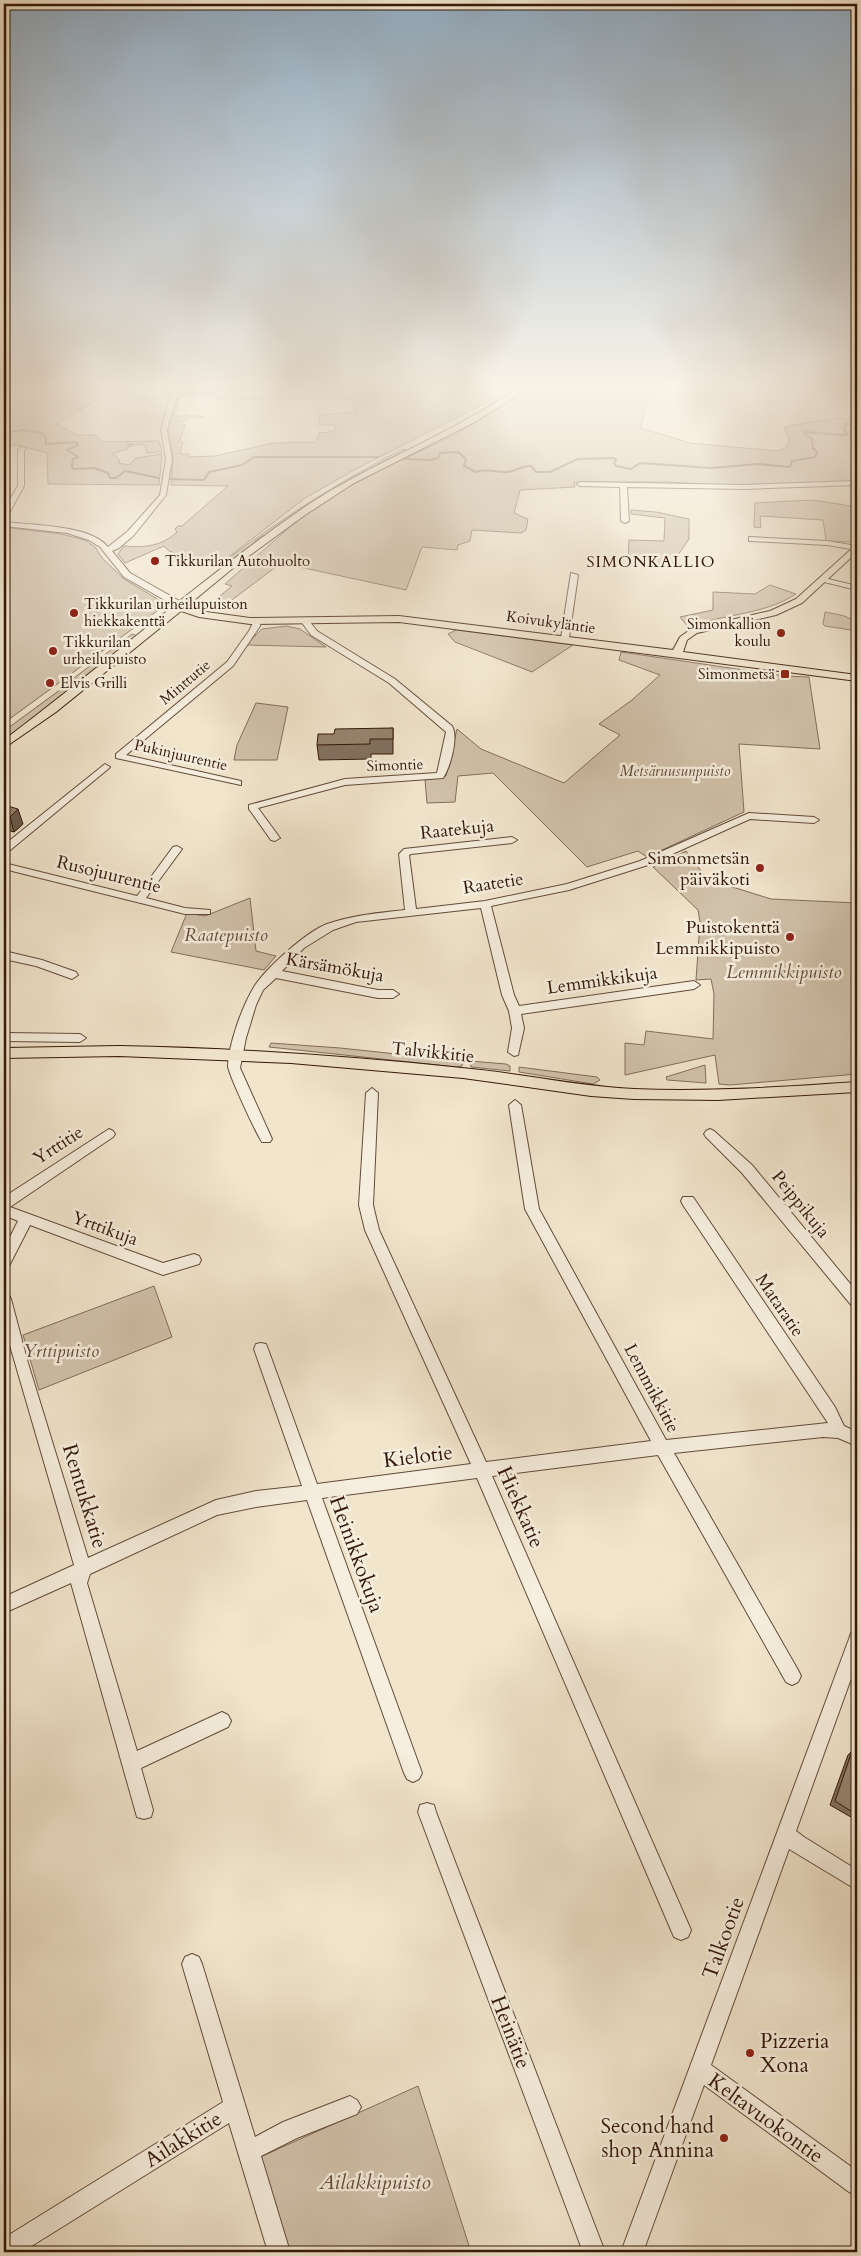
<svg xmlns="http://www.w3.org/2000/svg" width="861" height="2256" font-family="Cardo,serif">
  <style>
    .green { fill: #d1c2ab; stroke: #826d5a }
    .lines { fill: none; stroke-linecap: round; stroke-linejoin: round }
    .stream { stroke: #7f6956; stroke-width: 2 }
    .minor-casing { stroke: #634b3a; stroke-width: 2 }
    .major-casing { stroke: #341809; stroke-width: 2 }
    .minor { fill: #f6eede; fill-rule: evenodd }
    .major { fill: #f1e5cc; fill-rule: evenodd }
    .wall { fill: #81715f; stroke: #341809 }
    .shaded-wall { fill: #695c4d; stroke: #341809 }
    .building { fill: #96836e; stroke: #341809 }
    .poi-dot { fill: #8f2418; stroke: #f6eede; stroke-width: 2 }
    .labels { text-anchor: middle; stroke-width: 5; stroke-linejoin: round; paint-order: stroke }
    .far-poi-label { font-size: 15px; fill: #341809; stroke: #f6eede; text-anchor: start }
    .far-street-label { font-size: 15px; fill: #341809; stroke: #f6eede }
    .far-park-label { font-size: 15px; font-style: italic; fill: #634b3a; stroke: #f6eede }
    .far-quarter-label { font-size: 16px; letter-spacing: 1px; fill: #341809; stroke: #f6eede }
    .street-label { font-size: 18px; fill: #341809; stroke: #f6eede }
    .poi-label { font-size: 18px; fill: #341809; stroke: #f6eede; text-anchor: end }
    .park-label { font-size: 18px; font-style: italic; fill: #634b3a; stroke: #f6eede }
    .near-street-label { font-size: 21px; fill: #341809; stroke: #f6eede }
    .near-poi-label { font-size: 21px; fill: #341809; stroke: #f6eede; text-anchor: start }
    .near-park-label { font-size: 21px; font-style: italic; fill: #634b3a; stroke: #f6eede }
  </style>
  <rect width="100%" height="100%" fill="#f1e5cc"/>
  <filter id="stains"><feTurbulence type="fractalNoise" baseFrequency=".004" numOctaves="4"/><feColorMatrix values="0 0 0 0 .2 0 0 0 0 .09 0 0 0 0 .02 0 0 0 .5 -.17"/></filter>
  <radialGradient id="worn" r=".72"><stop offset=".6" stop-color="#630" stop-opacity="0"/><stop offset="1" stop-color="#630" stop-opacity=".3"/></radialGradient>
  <g class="green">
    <polygon points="4,386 185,386 162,398 101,398 56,424 77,435 96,435 102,442 159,441 162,452 147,453 145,446 140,444 129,447 129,445 134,444 128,444 128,449 113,453 120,461 119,463 129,465 136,458 162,454 159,485 48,484 47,453 18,445 4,446"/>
    <path d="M417,386H512L493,399L356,469L305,498L216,567L169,551L164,546L125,563L118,554L124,546C143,548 163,546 177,532L175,529L178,526H182L228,486L171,485L173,457L167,427L171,416H203V418L188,417L187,420L181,422V425H185L179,442H183L180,454H189V457L215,456L274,443L316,442L319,433L331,432L336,429L335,425H319V415L356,412L353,399L216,400L217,394L180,396L176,412H172C177,394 180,395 195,388H422Z"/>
    <polygon points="535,386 672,386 647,402 641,428 690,443 777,451 786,448 789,440 784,428 789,426 836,418 857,419 857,482 739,486 667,482 574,482 575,487 520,490 514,513 528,519 526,530 521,533 472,530 470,541 458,545 457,550 422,547 406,590 281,563 220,609 209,605 232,586 225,584 299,519 334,495 398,460 402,460 453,436"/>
    <path d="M403,449L406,450L326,494L265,536H262L255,541L257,542L220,569L229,558C287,515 338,482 403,449Z"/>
    <polygon points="812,500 857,507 857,537 850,542 826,541 823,520 760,516 761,528 754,527 755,503"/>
    <polygon points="631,510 656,512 689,519 689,539 671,565 628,563 629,540 664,541 665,518 631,514"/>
    <polygon points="4,527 61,534 85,540 95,547 102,558 124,579 164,603 157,611 4,723"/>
    <path d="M770,585L796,594C764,615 723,614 688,627L680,617L713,610V592L755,594Z"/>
    <path d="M825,612C838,615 857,615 857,631L825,626L823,624Z"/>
    <polygon points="286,626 300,629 326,647 246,645 262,629"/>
    <polygon points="456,630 573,645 532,672 455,642 448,634"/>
    <polygon points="132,634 138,636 81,680 74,678"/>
    <polygon points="621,652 785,676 809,677 820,749 739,744 744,812 647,857 638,851 587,867 493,773 458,776 455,802 427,803 425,780 446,776 457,729 481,749 564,783 620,735 599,724 632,700 660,675 619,660"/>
    <polygon points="68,684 75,686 4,741 4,731"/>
    <polygon points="256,703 288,707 277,760 234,760 237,745"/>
    <polygon points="686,851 707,879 771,899 857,903 857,1074 730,1085 719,1084 715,1055 625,1075 625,1043 644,1045 646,1031 713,1039 714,994 711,979 696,980 700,922 698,910 653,867"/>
    <polygon points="250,898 256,951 276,956 264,970 171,952 187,913 205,916"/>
    <polygon points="271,1043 340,1048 463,1061 462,1066 457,1067 269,1047"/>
    <polygon points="470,1061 506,1064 510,1066 510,1071 471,1067"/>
    <polygon points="705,1065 706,1083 667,1080 666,1077"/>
    <polygon points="519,1067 597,1077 600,1080 593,1084 519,1072"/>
    <polygon points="154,1286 172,1337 39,1390 23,1335"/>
    <polygon points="418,2086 471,2252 285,2252 258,2158"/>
  </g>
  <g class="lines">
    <g class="stream">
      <polyline points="244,387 353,388"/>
      <polyline points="187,393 205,387 244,387"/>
      <polyline points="857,430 857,432"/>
      <polyline points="4,433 23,430 41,433 46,438 46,444 77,442 78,445 67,450 78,457 73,459 72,467 74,469 94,468 108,473 110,478 116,478 125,471 159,478"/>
      <path d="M404,459L431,460L438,458L440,453L458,452L466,459L464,466L476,472C488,468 497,473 508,472C517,471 521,465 531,466L536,472H550L578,459L613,458L616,459L614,463L616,466L631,469L640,463L711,468L758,464L790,467L792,461L815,457L817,452L813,448L812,439L804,434L805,432L842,435L848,434L844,430L846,424L857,425"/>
      <polyline points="169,479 204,480 209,472 242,465 254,457 378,457"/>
    </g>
    <defs>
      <g id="minor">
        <path d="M188,386H195L176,398L167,430L172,459L166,495L134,535L119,548L112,551L130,573L183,603V607H177L124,577L100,547L89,540L67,533L4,526V522C31,525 91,525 108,547L128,531L160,495L166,459L161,430L170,397Z"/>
        <polygon points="21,447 26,448 24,450 24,486 8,515 4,517 4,509 18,486 18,450"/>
        <polygon points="857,481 857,485 744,489 627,487 629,521 625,523 621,521 620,487 580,486 577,484 580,482 744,485"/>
        <polygon points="749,537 827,541 857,546 857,550 827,545 752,541 749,541"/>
        <polygon points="571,573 578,575 569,638 565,640 561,638"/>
        <polygon points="820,577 857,586 857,590 820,581"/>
        <path d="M301,618H307L317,631L395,679L452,726C459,737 450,768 443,778L345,785L258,808L280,838L275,841L271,840L249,809V805L345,779L437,773L446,732L389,683L311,635L300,620Z"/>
        <polygon points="255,619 261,619 260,626 233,666 126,755 241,781 241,785 116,758 116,754 227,662 249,631"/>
        <polygon points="105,764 110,767 108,769 8,852 4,853 4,845"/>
        <path d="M749,813L814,817L819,820L814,823L750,819L648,865L569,890L491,906L514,995L519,1006L694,981L700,985L694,989L521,1014L524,1028L518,1055L514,1056L508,1052L512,1028L509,1011L502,995L481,908L356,922L333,930L304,948L282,971L378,990H393L399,994L393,998H378L276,978L263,990L256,1005L246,1038L240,1068L272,1139L270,1142H262C256,1133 228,1073 228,1066C229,1043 242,1007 254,987C265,969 306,932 327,924C353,915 379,913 405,910L399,854L404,849L512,837L517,840L512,843L411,854L409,855L416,909L485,901L567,884L640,861Z"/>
        <polygon points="177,846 182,849 146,898 185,908 210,910 210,914 185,914 4,869 4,863 137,896 173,847"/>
        <polygon points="4,951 42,960 76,972 78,975 72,979 36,966 4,959"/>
        <polygon points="4,1033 80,1034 86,1038 80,1042 4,1041"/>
        <polygon points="372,1088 378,1093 373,1205 379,1230 486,1462 651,1441 525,1209 509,1105 515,1100 521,1105 539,1209 666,1440 828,1423 683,1205 681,1201 683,1197 693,1197 835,1407 844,1426 857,1432 857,1446 838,1438 823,1437 674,1453 798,1670 801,1676 798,1682 792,1685 786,1682 658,1455 492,1476 691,1930 688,1937 681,1940 674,1937 477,1478 322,1498 422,1773 419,1779 413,1782 407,1779 404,1773 307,1500 256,1507 217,1515 90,1574 87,1583 137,1751 222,1712 228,1715 231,1721 228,1727 141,1768 153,1810 151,1817 144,1819 137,1817 135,1810 71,1583 4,1613 4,1597 74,1565 4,1325 4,1293 9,1295 11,1299 28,1363 88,1558 216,1500 256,1491 302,1486 254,1349 256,1344 261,1343 266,1344 268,1349 317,1484 471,1464 365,1230 359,1205 366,1093"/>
        <polygon points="109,1129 113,1131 115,1134 113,1137 10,1207 163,1263 194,1254 199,1256 201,1260 199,1264 163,1275 30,1225 9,1266 4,1268 4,1249 18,1221 4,1215 4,1197"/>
        <polygon points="710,1129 714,1131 752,1165 857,1292 857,1308 852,1306 742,1173 706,1137 704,1134 706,1131"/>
        <polygon points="857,1631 857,1662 796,1831 804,1837 857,1870 857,1890 789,1849 711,2065 857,2171 857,2195 849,2192 704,2085 643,2252 621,2252 849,1639 851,1633"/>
        <polygon points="427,1803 434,1805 436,1812 605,2252 583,2252 418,1812 420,1805"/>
        <polygon points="192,1954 199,1957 202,1964 255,2137 283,2122 350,2096 357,2100 361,2107 357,2114 297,2138 261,2156 290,2252 268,2252 229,2123 22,2252 4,2252 4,2238 223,2102 182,1964 185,1957"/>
      </g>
      <g id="major">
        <path d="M522,386H531L473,423L354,483L305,515L238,564L187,606L199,611L250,618L399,616L673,650L680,637L691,629L770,611L796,599L857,544V552L802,603L776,615L697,633L687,640L683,652L857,675V681L399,622L250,624L199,617L181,611L56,712L4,748V740C104,665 196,583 299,511C352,474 411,451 467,419C486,409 504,397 522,386Z"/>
        <path d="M119,1046C233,1048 348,1056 462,1068C519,1073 576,1086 634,1089C709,1092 783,1087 857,1082V1092L718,1100L634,1099L591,1096L463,1078L291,1063L119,1056L4,1058V1048Z"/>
      </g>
    </defs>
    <use href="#minor" class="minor-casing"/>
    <use href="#major" class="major-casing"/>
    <use href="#minor" class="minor"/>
    <use href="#major" class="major"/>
  </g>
  <g class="wall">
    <polygon points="393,728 393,754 371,754 371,759 319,760 317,745 334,734"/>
    <polygon points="4,805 23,824 14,832 4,829"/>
    <polygon points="852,1751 857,1754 857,1819 856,1820 830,1805 848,1755"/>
  </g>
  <polygon class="shaded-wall" points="18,809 23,824 14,832 10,817"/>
  <g class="building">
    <polygon points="393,728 393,739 370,739 370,744 317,745 318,734 334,734 335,729"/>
    <polygon points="4,805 18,809 10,817 4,815"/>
    <polygon points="852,1751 857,1754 857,1815 835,1801"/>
  </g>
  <linearGradient id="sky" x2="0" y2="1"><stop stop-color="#92acc2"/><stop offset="0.55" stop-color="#f9f3e8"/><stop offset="1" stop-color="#f9f3e8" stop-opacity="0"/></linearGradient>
  <rect width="861" height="702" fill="url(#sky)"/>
  <g class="poi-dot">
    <circle cx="155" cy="561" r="5"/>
    <circle cx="74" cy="613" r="5"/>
    <circle cx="781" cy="633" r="5"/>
    <circle cx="53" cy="651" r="5"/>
    <rect x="780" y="669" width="10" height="10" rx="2.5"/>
    <circle cx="50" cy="683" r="5"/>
    <circle cx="760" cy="868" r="5"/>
    <circle cx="790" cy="937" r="5"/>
    <circle cx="750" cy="2053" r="5"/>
    <circle cx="724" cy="2138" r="5"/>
  </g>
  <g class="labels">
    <g class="far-poi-label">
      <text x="165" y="566">Tikkurilan Autohuolto</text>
      <text x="84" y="609">Tikkurilan urheilupuiston<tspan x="84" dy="17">hiekkakenttä</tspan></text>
      <text x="771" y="629" text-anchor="end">Simonkallion<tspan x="771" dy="17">koulu</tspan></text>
      <text x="63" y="647">Tikkurilan<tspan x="63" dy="17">urheilupuisto</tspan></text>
      <text x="775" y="679" text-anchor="end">Simonmetsä</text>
      <text x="60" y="688">Elvis Grilli</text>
    </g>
    <g class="far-street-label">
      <text transform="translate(551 622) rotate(8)" y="5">Koivukyläntie</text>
      <text transform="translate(185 682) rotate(-40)" y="5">Minttutie</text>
      <text transform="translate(181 755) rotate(13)" y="5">Pukinjuurentie</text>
      <text transform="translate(395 765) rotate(-2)" y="5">Simontie</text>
    </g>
    <g class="far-park-label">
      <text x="675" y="776">Metsäruusunpuisto</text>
    </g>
    <g class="far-quarter-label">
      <text x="651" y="567">SIMONKALLIO</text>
    </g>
    <g class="street-label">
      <text transform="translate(457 829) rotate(-6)" y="6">Raatekuja</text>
      <text transform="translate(109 874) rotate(14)" y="6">Rusojuurentie</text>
      <text transform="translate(493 883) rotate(-9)" y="6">Raatetie</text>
      <text transform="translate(335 967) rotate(10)" y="6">Kärsämökuja</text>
      <text transform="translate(602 980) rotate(-8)" y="6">Lemmikkikuja</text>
      <text transform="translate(433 1052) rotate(6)" y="6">Talvikkitie</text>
      <text transform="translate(58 1145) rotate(-33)" y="6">Yrttitie</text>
      <text transform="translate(801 1204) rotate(51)" y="6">Peippikuja</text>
      <text transform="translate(105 1228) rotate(20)" y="6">Yrttikuja</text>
      <text transform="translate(780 1305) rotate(56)" y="6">Mataratie</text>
      <text transform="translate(652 1388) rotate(62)" y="6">Lemmikkitie</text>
    </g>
    <g class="poi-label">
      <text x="750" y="864">Simonmetsän<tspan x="750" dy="21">päiväkoti</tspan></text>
      <text x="780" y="933">Puistokenttä<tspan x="780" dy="21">Lemmikkipuisto</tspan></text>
    </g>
    <g class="park-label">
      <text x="226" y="941">Raatepuisto</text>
      <text x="784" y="978">Lemmikkipuisto</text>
      <text x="61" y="1357">Yrttipuisto</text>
    </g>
    <g class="near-street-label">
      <text transform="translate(418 1456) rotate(-7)" y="7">Kielotie</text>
      <text transform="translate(85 1496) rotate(73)" y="7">Rentukkatie</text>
      <text transform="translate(521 1507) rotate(66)" y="7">Hiekkatie</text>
      <text transform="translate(357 1554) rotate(70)" y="7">Heinikkokuja</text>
      <text transform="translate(723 1938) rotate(-70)" y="7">Talkootie</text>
      <text transform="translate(511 2032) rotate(69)" y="7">Heinätie</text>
      <text transform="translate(766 2118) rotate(36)" y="7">Keltavuokontie</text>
      <text transform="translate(183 2139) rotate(-32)" y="7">Ailakkitie</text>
    </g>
    <g class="near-poi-label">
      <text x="760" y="2048">Pizzeria<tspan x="760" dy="24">Xona</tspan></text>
      <text x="714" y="2133" text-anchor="end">Second hand<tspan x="714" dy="24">shop Annina</tspan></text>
    </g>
    <g class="near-park-label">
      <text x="375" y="2189">Ailakkipuisto</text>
    </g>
  </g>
  <rect width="861" height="2256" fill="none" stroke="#f1e5cc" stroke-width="20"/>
  <rect x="5" y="5" width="851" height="2246" fill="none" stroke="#341809" stroke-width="2.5"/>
  <rect x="10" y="10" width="841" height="2236" fill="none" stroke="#341809"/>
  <rect width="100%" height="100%" filter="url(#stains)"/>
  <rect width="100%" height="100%" fill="url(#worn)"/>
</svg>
